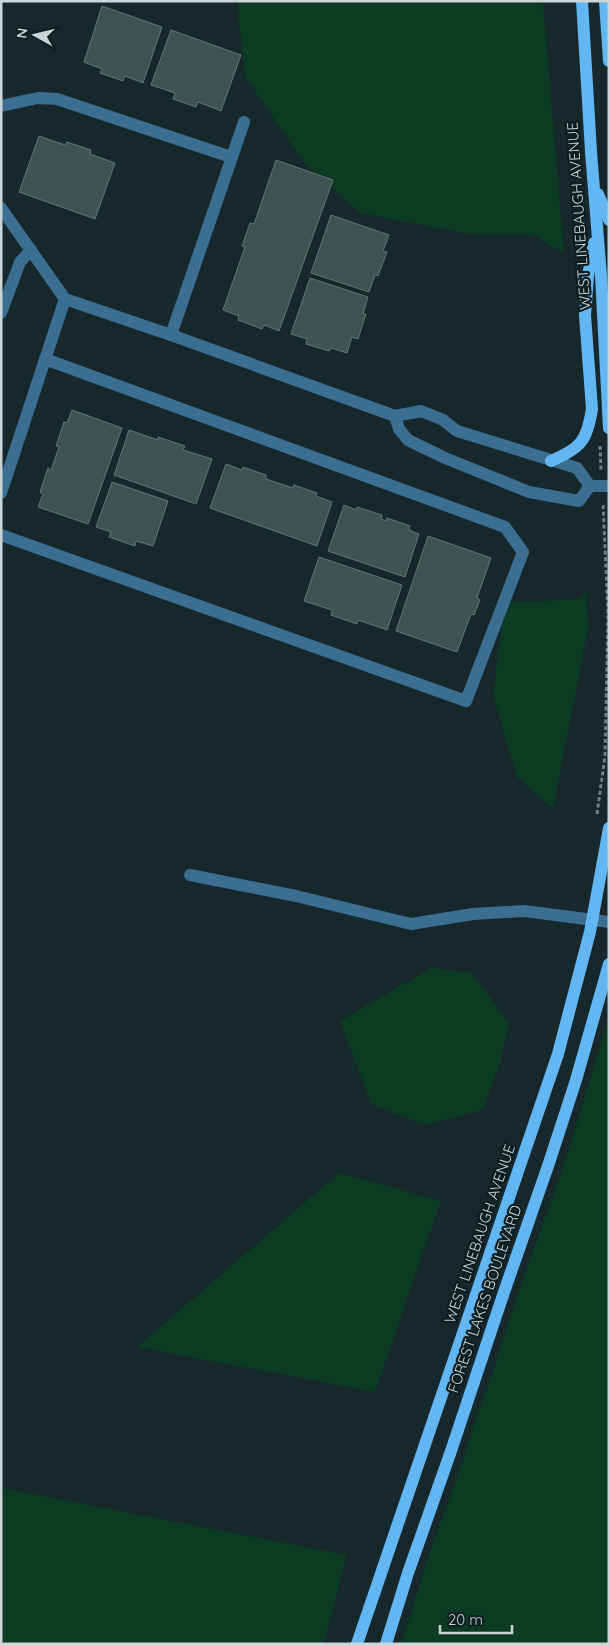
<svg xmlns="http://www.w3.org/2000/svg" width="610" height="1645" font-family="Quicksand,sans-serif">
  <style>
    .green { fill: #0c3a22 }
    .building { fill: #3f5350; stroke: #627774 }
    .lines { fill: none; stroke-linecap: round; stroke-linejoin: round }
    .path { stroke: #6f7e81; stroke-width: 3; stroke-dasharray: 4 2.5; stroke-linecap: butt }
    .minor { stroke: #3c6e92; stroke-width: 12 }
    .major { stroke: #62b6f1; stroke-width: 12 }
    .labels { text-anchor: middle; stroke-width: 4.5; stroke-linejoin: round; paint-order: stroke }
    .street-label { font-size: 15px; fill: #cad5d8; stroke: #0c1e22 }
  </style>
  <rect width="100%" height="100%" fill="#16282c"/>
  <g class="green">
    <polygon points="237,1 543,1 564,253 531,234 469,234 360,213 304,163 245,76"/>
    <polygon points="586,591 588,628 553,809 517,777 493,696 504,603 581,599"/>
    <polygon points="431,968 472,973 509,1023 501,1061 482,1110 424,1125 371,1104 340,1021"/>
    <polygon points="609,1018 609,1644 401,1644 432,1546 465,1455 476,1417 491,1378 516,1299 563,1168"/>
    <polygon points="339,1173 441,1201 375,1392 137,1347"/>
    <polygon points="1,1488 347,1555 324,1644 1,1644"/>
  </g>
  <g class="building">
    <polygon points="102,6 162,27 143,83 125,76 123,81 100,73 102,69 84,62"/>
    <polygon points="171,30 241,55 221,111 198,102 196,107 173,99 175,93 151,85"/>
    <polygon points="39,136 65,145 67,142 91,150 90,154 115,163 95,219 19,192"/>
    <polygon points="276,160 333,180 279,331 264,325 262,329 238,320 239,316 223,310 245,247 242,246 250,223 254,224"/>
    <polygon points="331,215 389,235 383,251 387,252 378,276 375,275 369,292 311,273"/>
    <polygon points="310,278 368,297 363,314 366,314 358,339 352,337 347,353 331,348 329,351 306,344 307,339 291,334"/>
    <polygon points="72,410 122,428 88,524 38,507 43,494 40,492 48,468 51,470 59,447 56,446 64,422 67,423"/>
    <polygon points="129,430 158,440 158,437 185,446 183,450 212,459 196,504 114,475"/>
    <polygon points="226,464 242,470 243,467 266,475 266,479 293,488 294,485 317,493 316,496 332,502 317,546 210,508"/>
    <polygon points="112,482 168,501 153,546 136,541 135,546 109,537 111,532 96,527"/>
    <polygon points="344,505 356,510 357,507 382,515 381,519 386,521 387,518 410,526 409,530 419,534 405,577 328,551"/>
    <polygon points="428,536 491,558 477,598 480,600 474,615 471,614 457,652 396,631"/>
    <polygon points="319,557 402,585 387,630 358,620 357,624 331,615 332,610 304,601"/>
  </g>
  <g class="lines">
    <g class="path">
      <polyline points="600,446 601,470"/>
      <polyline points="597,814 605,756 608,614 603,503"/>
    </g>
    <g class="minor">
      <polyline points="1,106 38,98 57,99 231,157"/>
      <polyline points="1,208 65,299 171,335 395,416 421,411 443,420 457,431 577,468 590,486"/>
      <polyline points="1,313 20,262 31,250"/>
      <polyline points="171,335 244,122"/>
      <polyline points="395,416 399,429 408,440 445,458 529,492 579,501 590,486"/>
      <polyline points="590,486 609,486"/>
      <polyline points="1,493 65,299"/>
      <polyline points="1,535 466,701 523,552 505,527 45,359"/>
      <polyline points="190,875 296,896 411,924 473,914 524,911 609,922"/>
    </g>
    <g class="major">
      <polyline points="582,1 591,152 601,276 609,428"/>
      <polyline points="605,1 609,61"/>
      <polyline points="598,194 609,220"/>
      <path d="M551,461C581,448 587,441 592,409L585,315L588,276L594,243"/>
      <polyline points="357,1644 558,1054 590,932 609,828"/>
      <polyline points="386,1644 408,1573 451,1451 503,1295 549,1163 576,1080 609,964"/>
    </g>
  </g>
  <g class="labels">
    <g class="street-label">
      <text transform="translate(579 216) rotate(-94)" y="5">WEST LINEBAUGH AVENUE</text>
      <text transform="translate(480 1234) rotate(-71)" y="5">WEST LINEBAUGH AVENUE</text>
      <text transform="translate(485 1299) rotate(-71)" y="5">FOREST LAKES BOULEVARD</text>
    </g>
  </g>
  <rect width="610" height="1645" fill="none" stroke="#cad5d8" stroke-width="5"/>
  <g transform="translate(35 35) rotate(278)" stroke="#0c1e22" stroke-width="4" paint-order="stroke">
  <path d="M0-4L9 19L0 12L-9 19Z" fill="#cad5d8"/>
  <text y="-8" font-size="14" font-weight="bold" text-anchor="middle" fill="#cad5d8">N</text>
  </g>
  <path d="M440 1625v8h72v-8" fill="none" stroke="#cad5d8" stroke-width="2.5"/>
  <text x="448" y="1625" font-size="15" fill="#cad5d8" stroke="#0c1e22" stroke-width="4" paint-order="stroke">20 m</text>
</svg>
